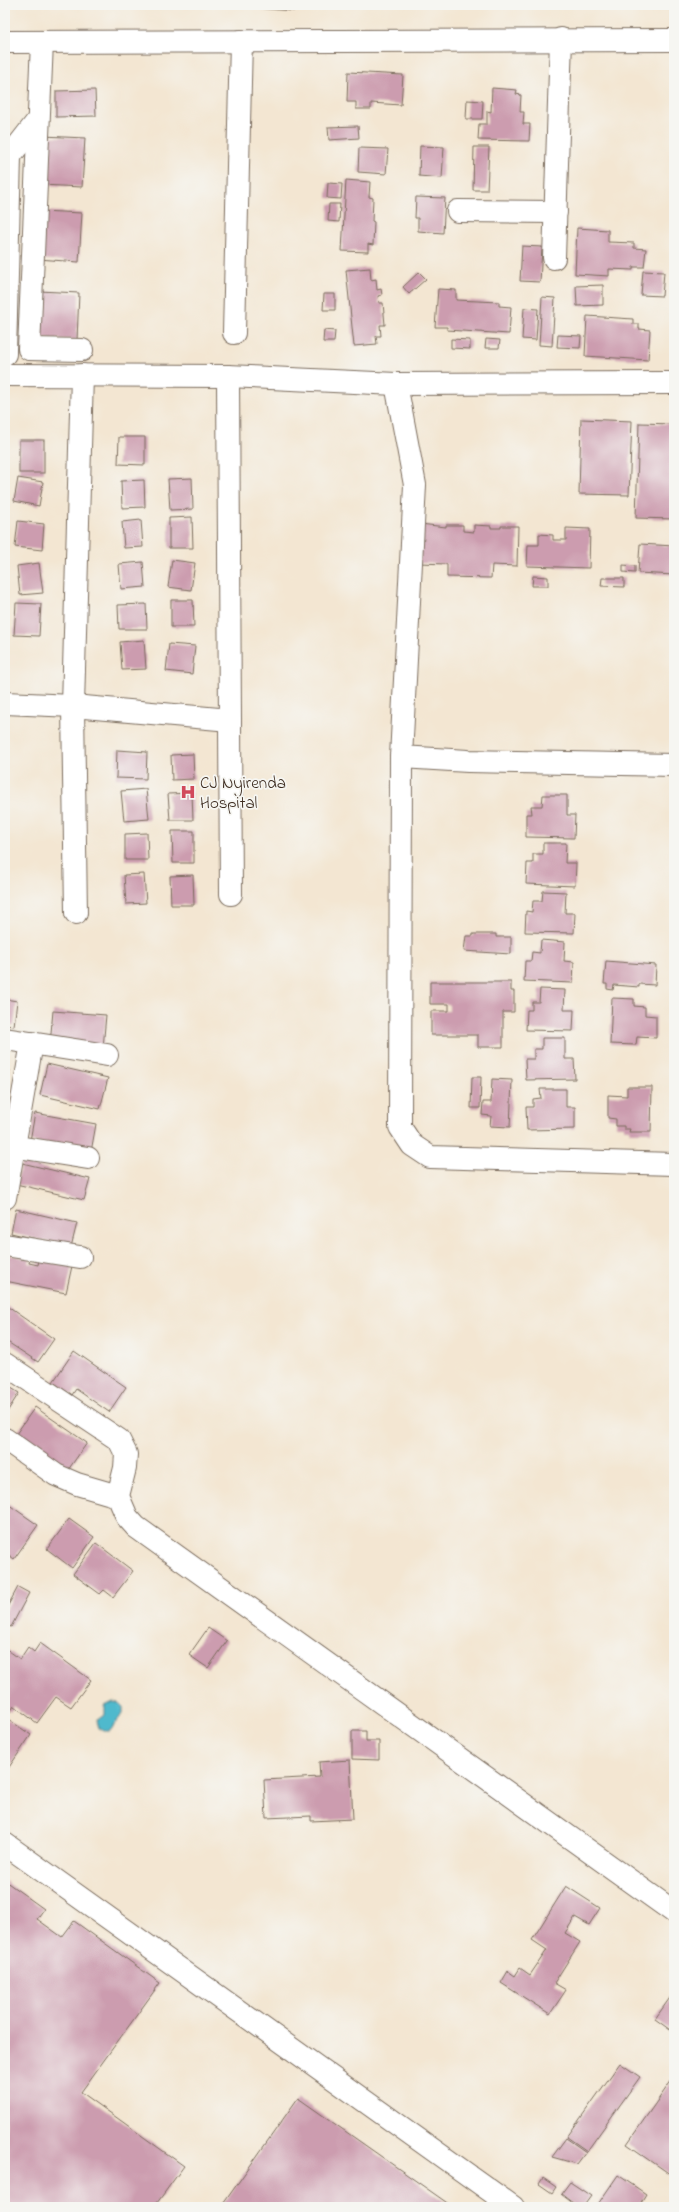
<svg xmlns="http://www.w3.org/2000/svg" width="679" height="2212" font-family="'Indie Flower',sans-serif">
  <style>
    .water { fill: #50b9cd; stroke: #467276 }
    .building { fill: #cc9caf }
    .lines { fill: none; stroke-linecap: round; stroke-linejoin: round }
    .minor-casing { stroke: #7b6c5d; stroke-width: 24 }
    .minor { stroke: #fff; stroke-width: 22 }
    .labels { text-anchor: middle; stroke-width: 3.5; stroke-linejoin: round; paint-order: stroke }
    .poi-label { font-size: 17px; fill: #3b2a1e; stroke: #f6f6f2; text-anchor: start }
  </style>
  <rect width="100%" height="100%" fill="#f6f6f2"/>
  <filter id="ink" filterUnits="userSpaceOnUse"><feTurbulence type="fractalNoise" baseFrequency=".025" numOctaves="2"/><feDisplacementMap in="SourceGraphic" scale="8" xChannelSelector="R" yChannelSelector="G"/><feConvolveMatrix kernelMatrix="1 2 1 2 8 2 1 2 1" color-interpolation-filters="sRGB"/></filter>
  <filter id="wash" filterUnits="userSpaceOnUse"><feTurbulence type="fractalNoise" baseFrequency=".012" numOctaves="4" result="noise"/><feDisplacementMap in="SourceGraphic" scale="16" xChannelSelector="R" yChannelSelector="G"/><feGaussianBlur stdDeviation="0.9" result="paint"/><feColorMatrix in="noise" values="0 0 0 0 0 0 0 0 0 0 0 0 0 0 0 0 0 1.4 0 .05"/><feComposite in="paint" operator="in"/></filter>
  <g filter="url(#wash)">
    <rect width="100%" height="100%" fill="#f3e6d2"/>
    <polygon class="water" points="113,1702 119,1703 123,1707 123,1713 110,1731 104,1731 99,1728 97,1721 105,1715 105,1706"/>
    <g id="blocks">
      <g class="building">
        <polygon points="215,5 294,5 294,11"/>
        <polygon points="348,72 403,75 401,105 371,103 371,109 356,109 356,102 347,102"/>
        <polygon points="492,88 517,90 516,94 521,95 520,112 524,112 523,124 530,124 529,141 478,140 479,124 487,124 487,111 491,112"/>
        <polygon points="95,90 96,116 56,117 56,91"/>
        <polygon points="467,100 483,101 482,119 466,119"/>
        <polygon points="358,126 359,138 329,140 328,127"/>
        <polygon points="43,136 85,138 82,187 41,185"/>
        <polygon points="420,146 444,147 442,178 419,176"/>
        <polygon points="474,147 489,147 487,190 473,190"/>
        <polygon points="359,148 388,149 386,174 358,172"/>
        <polygon points="346,180 370,182 369,197 373,198 372,221 374,222 373,245 368,244 368,252 342,251"/>
        <polygon points="328,183 342,184 341,199 327,198"/>
        <polygon points="416,197 445,198 443,233 418,231 418,218 415,218"/>
        <polygon points="329,204 340,204 339,222 328,221"/>
        <polygon points="41,211 82,213 79,262 38,259"/>
        <polygon points="577,228 608,230 608,242 634,243 634,248 646,249 644,267 633,267 633,270 609,269 609,276 575,274"/>
        <polygon points="522,246 542,247 540,282 520,281"/>
        <polygon points="370,268 371,280 376,279 377,290 381,289 382,295 378,296 379,303 383,303 385,325 380,325 381,336 376,336 377,344 354,346 346,270"/>
        <polygon points="643,271 664,272 662,296 641,295"/>
        <polygon points="419,272 426,279 409,294 403,287"/>
        <polygon points="603,285 603,305 577,306 576,286"/>
        <polygon points="438,289 456,290 456,300 499,302 499,306 511,307 509,334 447,330 447,327 435,327"/>
        <polygon points="39,291 79,293 77,340 36,338"/>
        <polygon points="324,294 335,294 335,310 323,310"/>
        <polygon points="542,297 555,298 552,346 539,345"/>
        <polygon points="524,308 538,309 536,340 522,339"/>
        <polygon points="587,316 633,319 633,324 639,324 639,329 650,330 648,360 585,356"/>
        <polygon points="324,330 335,331 334,342 323,342"/>
        <polygon points="558,335 581,336 580,348 557,347"/>
        <polygon points="451,339 470,340 470,349 451,348"/>
        <polygon points="486,339 500,340 499,348 485,348"/>
        <polygon points="581,419 632,421 629,495 579,494"/>
        <polygon points="639,423 674,424 674,519 636,518"/>
        <polygon points="119,437 145,437 145,465 118,464"/>
        <rect x="19" y="440" width="25" height="33"/>
        <polygon points="18,478 43,482 39,506 14,501"/>
        <polygon points="192,478 193,509 170,510 168,479"/>
        <polygon points="144,480 145,507 122,508 121,481"/>
        <polygon points="192,517 193,548 169,548 169,518"/>
        <polygon points="141,520 143,547 124,548 122,522"/>
        <polygon points="18,521 44,524 42,550 15,547"/>
        <polygon points="420,524 446,527 446,525 463,525 463,531 474,532 474,525 491,526 491,528 501,528 501,526 518,526 517,566 492,565 491,578 447,577 447,564 419,563"/>
        <polygon points="566,528 590,529 589,568 527,566 528,545 539,545 539,534 553,535 553,540 566,540"/>
        <polygon points="640,544 674,546 674,575 638,573"/>
        <polygon points="172,560 195,563 191,590 168,587"/>
        <polygon points="143,562 145,587 121,589 119,564"/>
        <polygon points="39,563 43,593 20,595 17,566"/>
        <polygon points="623,565 635,566 635,573 623,572"/>
        <polygon points="533,576 548,577 548,586 532,586"/>
        <polygon points="602,578 624,578 624,587 601,586"/>
        <polygon points="171,600 193,600 194,627 171,627"/>
        <polygon points="16,603 41,604 39,636 14,635"/>
        <polygon points="146,604 147,629 119,629 118,605"/>
        <polygon points="144,640 146,669 122,670 120,642"/>
        <polygon points="169,644 195,646 192,674 166,671"/>
        <polygon points="117,750 147,752 146,779 116,778"/>
        <polygon points="193,754 194,779 172,780 171,755"/>
        <polygon points="146,789 149,819 124,821 121,791"/>
        <polygon points="192,793 193,820 170,820 168,794"/>
        <polygon points="543,795 567,795 567,815 575,815 574,838 526,837 526,814 532,814 531,806 542,806"/>
        <polygon points="172,831 194,831 194,863 173,863"/>
        <polygon points="147,833 148,860 125,860 125,834"/>
        <polygon points="543,843 566,843 565,863 576,863 575,886 526,884 527,863 533,863 533,854 543,854"/>
        <polygon points="144,874 146,903 126,904 124,875"/>
        <polygon points="193,875 194,905 171,905 170,876"/>
        <polygon points="543,891 566,892 565,913 575,913 574,933 525,932 526,911 532,912 533,901 542,901"/>
        <polygon points="473,934 496,934 496,937 511,937 511,954 464,951 466,936 473,936"/>
        <polygon points="541,940 565,942 564,961 574,962 573,983 524,981 525,961 531,961 532,952 540,953"/>
        <polygon points="606,961 656,965 655,985 639,984 639,987 614,985 613,990 607,989 607,984 604,984"/>
        <polygon points="430,982 511,982 511,991 514,991 514,1012 503,1012 503,1047 478,1047 478,1035 431,1035 431,1011 449,1011 449,1004 430,1004"/>
        <polygon points="540,989 565,990 564,1010 574,1010 573,1031 526,1030 527,1010 532,1010 532,1002 539,1002"/>
        <polygon points="612,998 634,999 634,1006 645,1007 645,1015 656,1016 656,1038 637,1037 636,1045 610,1044"/>
        <polygon points="5,999 17,1001 14,1026 5,1025"/>
        <polygon points="53,1011 106,1015 103,1048 50,1044"/>
        <polygon points="542,1038 565,1038 565,1059 574,1059 575,1079 526,1080 525,1059 534,1059 534,1049 542,1049"/>
        <polygon points="47,1064 108,1078 100,1109 40,1095"/>
        <polygon points="5,1069 10,1070 5,1086"/>
        <polygon points="472,1077 481,1077 480,1108 471,1108"/>
        <polygon points="492,1079 512,1080 510,1127 490,1126 491,1116 482,1115 483,1102 491,1102"/>
        <polygon points="627,1087 652,1087 651,1132 629,1132 630,1129 624,1129 624,1126 616,1126 616,1119 608,1118 608,1095 627,1096"/>
        <polygon points="540,1089 566,1089 566,1107 575,1107 575,1129 527,1130 526,1107 533,1107 533,1099 541,1098"/>
        <polygon points="35,1113 96,1124 91,1152 30,1141"/>
        <polygon points="22,1163 90,1179 84,1200 16,1184"/>
        <polygon points="16,1209 77,1223 71,1247 11,1233"/>
        <polygon points="5,1254 30,1259 29,1263 38,1265 39,1260 72,1266 66,1293 5,1281"/>
        <polygon points="5,1305 54,1339 38,1362 6,1341 5,1343"/>
        <polygon points="74,1351 126,1387 109,1412 76,1389 72,1395 53,1382"/>
        <polygon points="5,1384 19,1393 5,1415"/>
        <polygon points="35,1407 87,1443 68,1470 16,1434"/>
        <polygon points="5,1502 38,1525 14,1559 5,1552"/>
        <polygon points="69,1519 94,1537 72,1568 47,1549"/>
        <polygon points="96,1543 133,1571 113,1597 104,1590 100,1594 73,1574"/>
        <polygon points="18,1587 29,1593 11,1627 5,1624 5,1611"/>
        <polygon points="208,1628 227,1641 208,1668 189,1655"/>
        <polygon points="40,1643 91,1680 71,1707 56,1697 37,1723 14,1706 10,1712 5,1708 5,1648 20,1659 28,1647 34,1652"/>
        <polygon points="8,1719 31,1735 5,1773 5,1723"/>
        <polygon points="352,1731 366,1731 366,1741 379,1741 379,1760 352,1759"/>
        <polygon points="350,1760 353,1819 311,1821 311,1816 266,1818 264,1780 320,1777 319,1762"/>
        <polygon points="5,1881 44,1909 37,1919 62,1937 74,1921 160,1983 81,2092 184,2166 154,2207 5,2207"/>
        <polygon points="566,1886 600,1908 589,1925 575,1917 565,1933 580,1942 554,1983 566,1990 550,2014 501,1983 508,1971 515,1976 520,1968 530,1975 547,1950 532,1940"/>
        <polygon points="674,1992 674,2031 673,2032 655,2019"/>
        <polygon points="620,2063 640,2077 587,2151 567,2137"/>
        <polygon points="674,2077 674,2177 627,2144"/>
        <polygon points="298,2098 453,2207 221,2207"/>
        <polygon points="566,2138 586,2152 577,2164 552,2157"/>
        <polygon points="618,2175 646,2194 638,2207 596,2207"/>
        <polygon points="543,2178 556,2187 552,2193 539,2184"/>
        <polygon points="570,2182 591,2196 583,2207 578,2207 561,2194"/>
      </g>
    </g>
  </g>
  <g filter="url(#ink)">
    <use href="#blocks" fill-opacity="0" stroke="#7b6c5d" stroke-width="1"/>
    <g class="lines">
      <defs>
        <g id="minor">
          <polyline points="5,42 674,40"/>
          <polyline points="42,42 29,349 82,350"/>
          <polyline points="458,211 556,212"/>
          <polyline points="554,258 561,39"/>
          <polyline points="234,333 241,41"/>
          <polyline points="5,354 10,156 38,120"/>
          <polyline points="5,375 228,376 396,384 674,383"/>
          <polyline points="228,376 231,894"/>
          <polyline points="396,384 415,485 401,757 400,1127 412,1145 430,1157 674,1164"/>
          <polyline points="5,703 73,706 230,720"/>
          <polyline points="401,757 468,761 674,765"/>
          <polyline points="76,913 73,706 82,375"/>
          <polyline points="5,1039 107,1055"/>
          <polyline points="5,1145 88,1158"/>
          <polyline points="5,1198 32,1043"/>
          <polyline points="5,1245 80,1257"/>
          <polyline points="5,1364 119,1440 126,1454 125,1468 118,1496 127,1517 136,1527 674,1912"/>
          <polyline points="5,1439 56,1475 77,1484 118,1496"/>
          <polyline points="5,1844 513,2207"/>
        </g>
      </defs>
      <use href="#minor" class="minor-casing"/>
      <use href="#minor" class="minor"/>
    </g>
  </g>
  <defs>
    <symbol id="hospital-bare" viewBox="-9 -9 18 18"><path d="M-5-5h3v3.5h4V-5h3V5h-3V1.5h-4V5h-3Z" fill="#d1495b" stroke="#f6f6f2" stroke-width="2.5" paint-order="stroke"/></symbol>
  </defs>
  <g fill-rule="evenodd">
    <use href="#hospital-bare" x="177" y="781" width="22" height="22"/>
  </g>
  <g class="labels">
    <g class="poi-label">
      <text x="200" y="788">CJ Nyirenda<tspan x="200" dy="20">Hospital</tspan></text>
    </g>
  </g>
  <rect width="679" height="2212" fill="none" stroke="#f6f6f2" stroke-width="20"/>
</svg>
